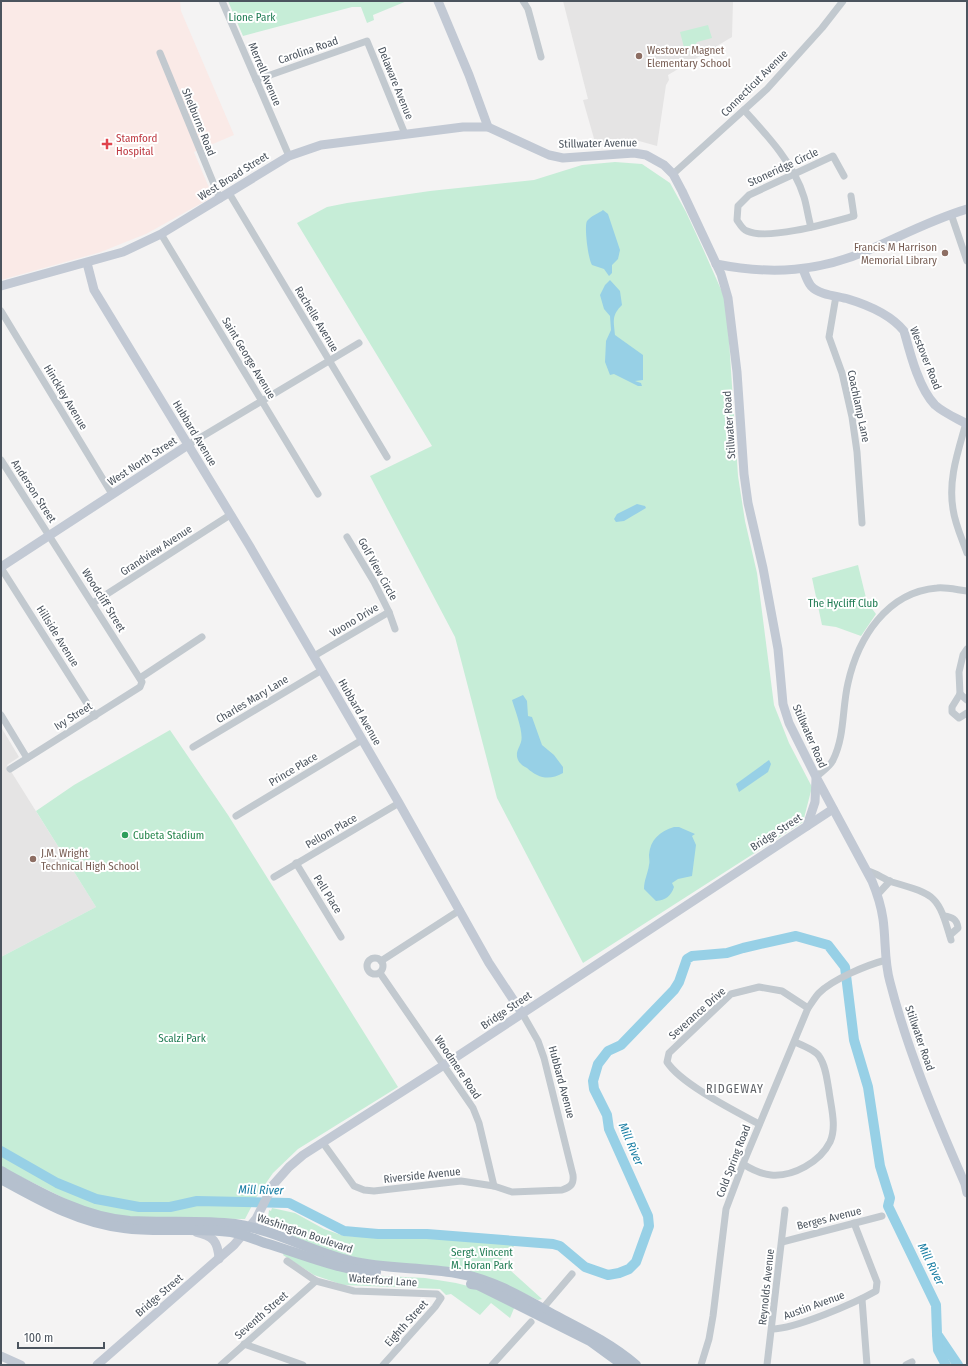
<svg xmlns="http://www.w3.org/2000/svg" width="968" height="1366" font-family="'Fira Sans Condensed',sans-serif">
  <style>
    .education { fill: #e5e4e4 }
    .medical { fill: #faeae7 }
    .green { fill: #c6edd7 }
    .water { fill: #97d0e6 }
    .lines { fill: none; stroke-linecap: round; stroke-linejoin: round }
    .river { stroke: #97d0e6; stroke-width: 10 }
    .street { stroke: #c2c9cf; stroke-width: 7 }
    .secondary { stroke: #c2c9d4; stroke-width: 9 }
    .primary { stroke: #b5c0ce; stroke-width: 10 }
    .education-dot { fill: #8d6e63; stroke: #fff; stroke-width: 1.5 }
    .health-dot { fill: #e0444e; stroke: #fff; stroke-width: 1.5 }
    .leisure-dot { fill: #2e9e5b; stroke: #fff; stroke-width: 1.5 }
    .labels { text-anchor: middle; stroke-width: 4; stroke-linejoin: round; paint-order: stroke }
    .park-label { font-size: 11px; fill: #207c54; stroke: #fff }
    .street-label { font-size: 11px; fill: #4b545e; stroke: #fff }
    .education-label { font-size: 11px; fill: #785e54; stroke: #fff; text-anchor: start }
    .health-label { font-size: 11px; fill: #be3a42; stroke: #fff; text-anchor: start }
    .leisure-label { font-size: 11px; fill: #27864d; stroke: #fff; text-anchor: start }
    .neighbourhood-label { font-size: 12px; letter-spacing: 1px; fill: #5f6267; stroke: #fff }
    .water-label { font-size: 12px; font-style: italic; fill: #197ea4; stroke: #fff }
  </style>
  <rect width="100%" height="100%" fill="#f4f3f3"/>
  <g class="education">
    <polygon points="563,1 733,1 732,37 668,75 669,80 666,85 657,146 639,141 595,142 583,100 588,99"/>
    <polygon points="1,727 19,757 7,765 96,907 1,957"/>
  </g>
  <polygon class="medical" points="3,1 180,1 181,11 234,135 194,152 210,190 209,199 146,234 123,243 101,252 1,280 1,2"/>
  <g class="green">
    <polygon points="228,1 407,1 373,15 374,20 367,23 361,7 352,7 243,36"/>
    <polygon points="708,25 712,38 697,42 692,50 685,51 680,32"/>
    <polygon points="615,162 642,164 670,183 686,212 704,251 723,294 727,310 738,476 745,521 757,573 774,705 789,743 812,787 803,822 583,963 497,798 455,637 370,476 432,446 297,223 327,207 347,203 430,191 534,180 582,165"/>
    <polygon points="858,565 867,602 876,614 861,636 836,627 822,625 812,578"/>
    <polygon points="170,730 228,815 398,1087 298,1149 273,1173 257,1196 245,1219 131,1218 88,1210 1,1167 1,957 96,907 36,811 74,785"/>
    <polygon points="272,1208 295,1213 324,1229 344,1236 480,1240 516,1244 500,1261 542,1299 538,1300 507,1285 372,1261 323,1250 272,1226 268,1218 269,1210 271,1211"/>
    <polygon points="284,1253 365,1275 425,1278 456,1283 472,1287 515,1306 510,1318 491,1303 480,1315 451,1294 446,1295 440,1289 343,1285 314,1275 283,1255"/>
  </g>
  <g class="water">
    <path d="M603,210L608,214L620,250L618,259L612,265V273L609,276L604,269L592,265C588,259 584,226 587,221C591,216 599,213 603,210Z"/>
    <path d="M610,280L620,291L622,305C611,316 614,321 615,335L643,355V380L635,381L641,383L642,386H638L614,374L610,375L605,362L606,341L611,330L610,316L604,309L600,295L605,285Z"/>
    <polygon points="637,504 645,506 646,508 624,521 616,522 614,519 617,514"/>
    <path d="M523,695L527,701L528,716L532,717L542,745L554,755L563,767V773C549,781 538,778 527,768C523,766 520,764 518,760C515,752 519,749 521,742C524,733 515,710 512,700Z"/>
    <polygon points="769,760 771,764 768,772 739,792 736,784"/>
    <path d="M674,827H679L695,834L692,836L696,845L692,876L678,879L672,883L674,887C671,896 666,900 656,901L644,889C644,880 648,873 649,865C650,862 649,858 649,855C650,840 660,831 674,827Z"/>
  </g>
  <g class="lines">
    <g class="river">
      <polyline points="1,1151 57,1183 96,1199 139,1207 170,1207 197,1201 289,1203 344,1231 378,1234 427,1234 553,1244 560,1246 585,1267 608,1275 619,1273 629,1269 636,1262 649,1226 648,1216 609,1129 607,1115 594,1089 593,1081 598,1064 608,1051 621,1045 674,990 679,982 687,959 692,956 727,953 743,948 796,936 828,945 845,967 854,1040 868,1087 880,1166 890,1198 888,1206 936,1305 937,1334 958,1365"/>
      <polyline points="937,1335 938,1350 946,1365"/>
    </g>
    <g class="street">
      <polyline points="222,1 289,156"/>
      <polyline points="523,1 528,9 541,57"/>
      <polyline points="160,53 220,199"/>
      <polyline points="256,80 367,41 405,134"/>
      <path d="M744,110C767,135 794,164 804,197C807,207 808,217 811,227"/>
      <polyline points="673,174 767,89 822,28 843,1"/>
      <path d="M844,176L833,156L749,195L738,206L737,220C739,223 743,230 747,231C768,241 832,222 854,216L851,196"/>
      <polyline points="229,193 387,457"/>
      <polyline points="951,214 967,261"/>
      <polyline points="161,234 318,494"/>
      <polyline points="836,296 829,337 842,373 852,417 857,452 862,523"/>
      <polyline points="1,311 112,494"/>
      <path d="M966,423C958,452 948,479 953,509C955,524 962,539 967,553"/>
      <polyline points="188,445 359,343"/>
      <polyline points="1,460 142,682 140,687 10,769"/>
      <polyline points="347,537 374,582 389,612"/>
      <polyline points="1,568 95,716"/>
      <polyline points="93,603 230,515"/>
      <polyline points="967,649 963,655 959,672 960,694 952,707 952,712 959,718 967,713"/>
      <polyline points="314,656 389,612 395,629"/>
      <polyline points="140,678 202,637"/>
      <polyline points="960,694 967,700"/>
      <polyline points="1,715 27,758"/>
      <polyline points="193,747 322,670"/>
      <path d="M816,777C821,772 830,767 833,760C845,736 842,708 848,683C858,638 887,592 937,588C946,587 958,590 967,591"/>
      <polyline points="236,816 362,740"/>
      <polyline points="296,863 341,937"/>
      <path d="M867,871C877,873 883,879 892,882C937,895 938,896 951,940"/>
      <polyline points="274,877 399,803"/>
      <polyline points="877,895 890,881"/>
      <path d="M944,916C952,917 957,919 958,928L950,935"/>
      <circle cx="375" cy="966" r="8"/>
      <polyline points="381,961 460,910"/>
      <polyline points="380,973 473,1108 479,1123 494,1186"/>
      <path d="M759,1124C735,1111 681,1084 667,1062L669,1053L731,994L759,987L782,991L808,1008"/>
      <path d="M323,1143L354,1186L364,1190L374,1191L461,1181L494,1186L512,1192L562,1190C571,1187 574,1184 573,1175L544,1058L538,1041L522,1013"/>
      <path d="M743,1164C751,1169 761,1174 771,1175C793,1177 820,1162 830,1142C837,1127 831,1107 829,1091C827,1080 826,1066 819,1056C815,1050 802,1045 795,1042"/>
      <polyline points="782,1242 882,1216"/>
      <polyline points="287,1261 316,1281 354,1291 437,1294 441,1298 435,1307 383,1365"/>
      <polyline points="862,1299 867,1365"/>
      <polyline points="543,1308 572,1274"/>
      <path d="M772,1329C795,1329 855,1303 876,1291L877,1282L854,1223"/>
      <polyline points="244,1344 303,1365"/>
      <polyline points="221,1365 316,1281"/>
      <polyline points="492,1365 531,1322"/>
      <path d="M701,1365L709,1339L713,1316L726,1209L743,1164L808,1008C812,1003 815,997 819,993C833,979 867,965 886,960"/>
      <polyline points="767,1365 785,1210"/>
      <polyline points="906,1365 912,1362"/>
    </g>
    <g class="secondary">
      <polyline points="438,1 469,75 488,127"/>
      <polyline points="87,263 94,290 249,545 399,803 489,963 522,1013"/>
      <path d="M716,264C771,275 820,272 871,249C903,235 933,219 967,209"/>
      <path d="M803,269C805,274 807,281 811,286C819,295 837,296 848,299C868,305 891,315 904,331C910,353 919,389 935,405C944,413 956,418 967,424"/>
      <path d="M1,286L123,252L161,234L289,156L321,145L463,127H488L549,155L563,158L634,153L646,155L664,165L673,174L682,191L721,274L728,298L737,372L744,474L748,503L763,568L778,649L783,704L789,723L816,777L872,881C877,893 881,905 883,919C886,940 884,961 890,982C908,1052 936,1118 965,1184L967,1193"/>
      <polyline points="1,567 188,445"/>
      <polyline points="807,826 815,802 816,779"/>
      <path d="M196,1232C213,1236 218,1241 219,1259"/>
      <polyline points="1,1356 21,1365"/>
      <polyline points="97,1365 234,1245 256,1219 273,1185 289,1167 303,1155 444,1065 833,809"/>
    </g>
    <g class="primary">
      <path d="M1,1171C41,1193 83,1217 130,1221C165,1223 200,1220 235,1224C275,1230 312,1252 351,1261C385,1269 421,1267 456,1273C493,1279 525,1299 558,1317C585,1331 613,1345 636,1365"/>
      <path d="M1,1179C41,1201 79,1223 124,1228C159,1233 196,1227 231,1232C242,1234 254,1239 265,1243C303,1254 337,1270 376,1272"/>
      <polyline points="471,1284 478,1285 590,1341 623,1365"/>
    </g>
  </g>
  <g class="education-dot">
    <circle cx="639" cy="56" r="4"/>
    <circle cx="945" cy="253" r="4"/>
    <circle cx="33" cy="859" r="4"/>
  </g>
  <path class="health-dot" d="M105 138h4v4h4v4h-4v4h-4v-4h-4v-4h4z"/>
  <circle class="leisure-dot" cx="125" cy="835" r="4"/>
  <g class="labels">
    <g class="park-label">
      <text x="252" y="21">Lione Park</text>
      <text x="843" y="607">The Hycliff Club</text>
      <text x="182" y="1042">Scalzi Park</text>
      <text x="482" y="1256">Sergt. Vincent<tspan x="482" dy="13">M. Horan Park</tspan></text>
    </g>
    <g class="street-label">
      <text transform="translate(308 50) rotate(-19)" y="4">Carolina Road</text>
      <text transform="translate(265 74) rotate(67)" y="4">Merrell Avenue</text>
      <text transform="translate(396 83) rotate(68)" y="4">Delaware Avenue</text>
      <text transform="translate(754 83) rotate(-45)" y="4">Connecticut Avenue</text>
      <text transform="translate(199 122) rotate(68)" y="4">Shelburne Road</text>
      <text transform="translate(598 143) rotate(-1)" y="4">Stillwater Avenue</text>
      <text transform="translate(783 167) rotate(-25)" y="4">Stoneridge Circle</text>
      <text transform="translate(233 176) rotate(-32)" y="4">West Broad Street</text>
      <text transform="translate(317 319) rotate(59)" y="4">Rachelle Avenue</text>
      <text transform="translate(249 358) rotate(59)" y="4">Saint George Avenue</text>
      <text transform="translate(926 358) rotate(68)" y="4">Westover Road</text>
      <text transform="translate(66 397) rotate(59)" y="4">Hinckley Avenue</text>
      <text transform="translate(859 406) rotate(78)" y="4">Coachlamp Lane</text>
      <text transform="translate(729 425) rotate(-94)" y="4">Stillwater Road</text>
      <text transform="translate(195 433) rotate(59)" y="4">Hubbard Avenue</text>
      <text transform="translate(142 461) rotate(-33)" y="4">West North Street</text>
      <text transform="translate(34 491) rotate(57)" y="4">Anderson Street</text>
      <text transform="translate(156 550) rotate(-33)" y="4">Grandview Avenue</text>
      <text transform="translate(378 569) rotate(61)" y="4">Golf View Circle</text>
      <text transform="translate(104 600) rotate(58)" y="4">Woodcliff Street</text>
      <text transform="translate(354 620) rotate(-31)" y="4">Vuono Drive</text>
      <text transform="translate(58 636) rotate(58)" y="4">Hillside Avenue</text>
      <text transform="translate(252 699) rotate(-31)" y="4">Charles Mary Lane</text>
      <text transform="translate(360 712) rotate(60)" y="4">Hubbard Avenue</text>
      <text transform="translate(73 716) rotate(-32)" y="4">Ivy Street</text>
      <text transform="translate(810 736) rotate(66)" y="4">Stillwater Road</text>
      <text transform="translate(293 769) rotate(-31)" y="4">Prince Place</text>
      <text transform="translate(331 831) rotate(-30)" y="4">Pellom Place</text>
      <text transform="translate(776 832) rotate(-33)" y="4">Bridge Street</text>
      <text transform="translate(328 894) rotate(58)" y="4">Pell Place</text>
      <text transform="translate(506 1010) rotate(-34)" y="4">Bridge Street</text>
      <text transform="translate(697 1013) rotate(-42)" y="4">Severance Drive</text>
      <text transform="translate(920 1038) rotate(71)" y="4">Stillwater Road</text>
      <text transform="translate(458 1067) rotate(56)" y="4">Woodmere Road</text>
      <text transform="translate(562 1082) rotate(75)" y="4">Hubbard Avenue</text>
      <text transform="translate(733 1161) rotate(-69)" y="4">Cold Spring Road</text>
      <text transform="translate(422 1175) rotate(-6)" y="4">Riverside Avenue</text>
      <text transform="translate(829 1218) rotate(-14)" y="4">Berges Avenue</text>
      <text transform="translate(305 1233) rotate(19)" y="4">Washington Boulevard</text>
      <text transform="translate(383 1280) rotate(4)" y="4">Waterford Lane</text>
      <text transform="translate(766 1287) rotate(-84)" y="4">Reynolds Avenue</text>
      <text transform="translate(159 1295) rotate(-41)" y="4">Bridge Street</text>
      <text transform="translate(814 1305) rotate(-20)" y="4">Austin Avenue</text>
      <text transform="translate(261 1315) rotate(-41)" y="4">Seventh Street</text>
      <text transform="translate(406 1323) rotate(-48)" y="4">Eighth Street</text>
    </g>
    <g class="education-label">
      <text x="647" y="54">Westover Magnet<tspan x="647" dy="13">Elementary School</tspan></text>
      <text x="937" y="251" text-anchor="end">Francis M Harrison<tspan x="937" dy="13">Memorial Library</tspan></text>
      <text x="41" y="857">J.M. Wright<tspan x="41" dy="13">Technical High School</tspan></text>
    </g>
    <g class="health-label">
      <text x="116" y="142">Stamford<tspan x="116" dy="13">Hospital</tspan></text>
    </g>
    <g class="leisure-label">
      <text x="133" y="839">Cubeta Stadium</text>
    </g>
    <g class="neighbourhood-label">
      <text x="735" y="1093">RIDGEWAY</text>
    </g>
    <g class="water-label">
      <text transform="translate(631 1144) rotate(67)" y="4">Mill River</text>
      <text transform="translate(261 1190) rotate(1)" y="4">Mill River</text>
      <text transform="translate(931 1264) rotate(64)" y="4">Mill River</text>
    </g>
  </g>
  <rect width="968" height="1366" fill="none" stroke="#4b545e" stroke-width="4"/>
  <path d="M18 1342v6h86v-6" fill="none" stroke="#4b545e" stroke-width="2"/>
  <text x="24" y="1342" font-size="12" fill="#4b545e" stroke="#ffffff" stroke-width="3" paint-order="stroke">100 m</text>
</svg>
